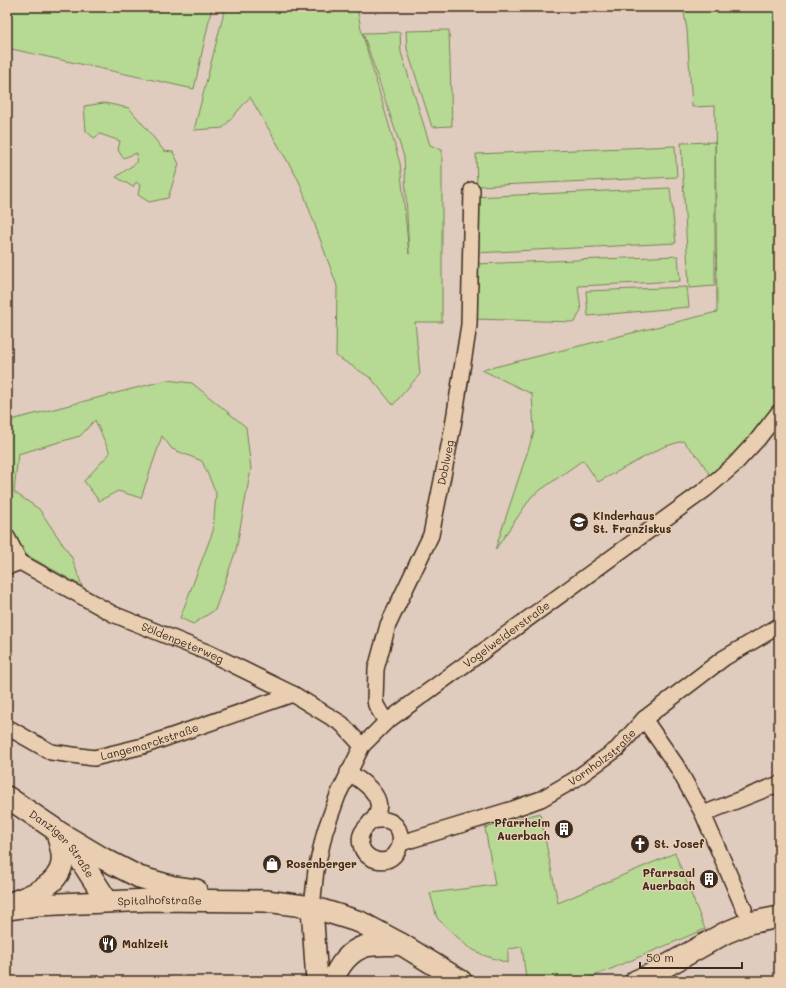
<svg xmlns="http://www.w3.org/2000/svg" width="786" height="988" font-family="Mali,sans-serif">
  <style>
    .green { fill: #b6d993; stroke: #788258 }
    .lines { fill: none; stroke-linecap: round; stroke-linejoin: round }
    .street-casing { stroke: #3b2a1e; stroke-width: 18 }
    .secondary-casing { stroke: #3b2a1e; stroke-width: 24 }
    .street { stroke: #eaceb1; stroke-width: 15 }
    .secondary { stroke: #eaceb1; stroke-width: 21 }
    .labels { text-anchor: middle; stroke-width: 3; stroke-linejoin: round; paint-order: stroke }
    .street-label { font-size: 11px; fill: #3b2a1e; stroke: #eaceb1 }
    .poi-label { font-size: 11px; font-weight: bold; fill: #3b2a1e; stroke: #eaceb1; text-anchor: start }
  </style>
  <rect width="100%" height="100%" fill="#dfccbe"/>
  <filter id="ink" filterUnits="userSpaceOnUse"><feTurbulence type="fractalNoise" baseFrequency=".025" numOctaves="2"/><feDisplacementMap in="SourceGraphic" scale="8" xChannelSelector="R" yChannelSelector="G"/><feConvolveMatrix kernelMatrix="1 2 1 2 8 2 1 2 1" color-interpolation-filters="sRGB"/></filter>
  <g filter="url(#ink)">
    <g class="green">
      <polygon points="8,7 212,7 194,89 7,48"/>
      <polygon points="223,7 357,7 361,29 400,163 409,254 404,157 363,33 400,32 401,52 430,145 442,150 442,322 415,322 420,374 393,405 371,378 336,356 337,286 299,181 250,97 223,128 194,130 224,12"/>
      <path d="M683,7H779V401C763,431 736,453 710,475L699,458L683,441L663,447L598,482L583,460L532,496L495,550L534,432L532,394L482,370L717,312L715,106L692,107L687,30Z"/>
      <polygon points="449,30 452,126 432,127 407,49 406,31"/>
      <polygon points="104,103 129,108 147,129 164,151 173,152 179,164 168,198 149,202 138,195 140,185 136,182 133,187 116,177 136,163 137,153 123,158 118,150 120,141 100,134 94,138 86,131 84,106"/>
      <polygon points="715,142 715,286 689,288 681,143"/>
      <polygon points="675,146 677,177 477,186 476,154"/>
      <polygon points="670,188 676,243 475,253 475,197"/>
      <polygon points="678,256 680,281 578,286 581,310 575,322 475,319 475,264"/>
      <polygon points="687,287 689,307 588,316 586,291"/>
      <polygon points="167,380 192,383 246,427 251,469 236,550 215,610 193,624 180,618 213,531 216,493 202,461 172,449 162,436 141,498 118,491 99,501 84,481 110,453 95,420 80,436 18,454 14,492 39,509 72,558 82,586 23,553 10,526 7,509 7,421"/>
      <polygon points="540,813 558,903 675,853 705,929 592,977 584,979 526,979 522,947 508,949 508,963 483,955 468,947 437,918 430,893 495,885 485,828"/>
    </g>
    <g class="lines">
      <defs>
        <g id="street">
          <path id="s1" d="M7,537L20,562L113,614L209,653L293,694L342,724L362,746"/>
          <polyline points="7,567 20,562"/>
          <polyline points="644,719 676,765 703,814 744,909"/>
          <path id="s2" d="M386,722L376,705L375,700L376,669L388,625L431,535L453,426L469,325L472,190"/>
          <path id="s3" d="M7,727L51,752L94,758L143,746L293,694"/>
          <path d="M348,772C362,781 388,797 375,817C368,826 357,832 361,845C363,853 369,858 376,860C407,868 412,808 370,822"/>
          <polyline points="703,814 779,784"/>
          <path id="s4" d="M401,843L513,809L541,799L574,780L617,749L644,719L724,658L779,626"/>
          <path id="s5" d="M312,907L316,870L325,831L338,795L362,746L386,722L706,489L734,465L758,439L779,412"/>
        </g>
        <g id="secondary">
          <path id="s6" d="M7,797L56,830L75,851L107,901"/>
          <polyline points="57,831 104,859 139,877 174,887 196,890"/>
          <path d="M16,901C37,894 66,880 62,854C61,846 58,839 57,832"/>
          <polyline points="312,907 317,981"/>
          <path id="s7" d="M7,909L36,905L151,900L266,901L312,907L360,922L401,944L461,981"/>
          <path d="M333,981C338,966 350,950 366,946C377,944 390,945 401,944"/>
          <polyline points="636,981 650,975 725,933 749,923 779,917"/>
        </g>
      </defs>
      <use href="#street" class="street-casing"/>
      <use href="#secondary" class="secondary-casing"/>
      <use href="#street" class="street"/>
      <use href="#secondary" class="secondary"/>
    </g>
  </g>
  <defs>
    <symbol id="school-disc" viewBox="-11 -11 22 22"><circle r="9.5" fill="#3b2a1e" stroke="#eaceb1"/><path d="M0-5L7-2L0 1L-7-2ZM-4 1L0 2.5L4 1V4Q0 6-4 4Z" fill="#fff"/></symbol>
    <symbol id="building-disc" viewBox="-11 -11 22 22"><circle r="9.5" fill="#3b2a1e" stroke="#eaceb1"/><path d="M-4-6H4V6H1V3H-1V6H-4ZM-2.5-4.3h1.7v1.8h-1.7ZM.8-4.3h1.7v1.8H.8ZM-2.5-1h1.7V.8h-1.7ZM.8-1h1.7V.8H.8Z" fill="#fff"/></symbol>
    <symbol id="church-disc" viewBox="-11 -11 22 22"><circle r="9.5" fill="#3b2a1e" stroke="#eaceb1"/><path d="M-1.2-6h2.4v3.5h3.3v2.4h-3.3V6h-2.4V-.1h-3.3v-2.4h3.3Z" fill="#fff"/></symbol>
    <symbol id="shop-disc" viewBox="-11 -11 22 22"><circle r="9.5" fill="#3b2a1e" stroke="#eaceb1"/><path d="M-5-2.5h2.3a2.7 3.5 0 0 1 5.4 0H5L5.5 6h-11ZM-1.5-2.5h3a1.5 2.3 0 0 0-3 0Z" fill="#fff"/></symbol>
    <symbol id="restaurant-disc" viewBox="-11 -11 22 22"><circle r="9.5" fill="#3b2a1e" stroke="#eaceb1"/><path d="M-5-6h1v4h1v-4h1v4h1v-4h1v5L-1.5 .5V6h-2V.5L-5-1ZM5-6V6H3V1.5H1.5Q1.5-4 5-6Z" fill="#fff"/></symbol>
  </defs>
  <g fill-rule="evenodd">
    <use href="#school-disc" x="568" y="511" width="22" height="22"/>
    <use href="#building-disc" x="553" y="818" width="22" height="22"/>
    <use href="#church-disc" x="629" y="833" width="22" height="22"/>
    <use href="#shop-disc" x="261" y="853" width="22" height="22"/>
    <use href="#building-disc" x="698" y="868" width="22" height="22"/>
    <use href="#restaurant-disc" x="97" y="933" width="22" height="22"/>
  </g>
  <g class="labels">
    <g class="street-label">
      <text dy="4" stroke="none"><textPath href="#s2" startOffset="275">Doblweg</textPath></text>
      <text dy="4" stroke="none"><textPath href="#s5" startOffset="353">Vogelweiderstraße</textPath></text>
      <text dy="4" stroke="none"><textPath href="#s1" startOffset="210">Söldenpeterweg</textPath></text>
      <text dy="4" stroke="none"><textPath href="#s3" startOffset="152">Langemarckstraße</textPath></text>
      <text dy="4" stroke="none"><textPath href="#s4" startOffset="221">Vornholzstraße</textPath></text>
      <text dy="4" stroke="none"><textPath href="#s6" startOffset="73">Danziger Straße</textPath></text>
      <text dy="4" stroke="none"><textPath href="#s7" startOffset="153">Spitalhofstraße</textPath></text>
    </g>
    <g class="poi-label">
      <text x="593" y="520">Kinderhaus<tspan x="593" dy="13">St. Franziskus</tspan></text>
      <text x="550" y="827" text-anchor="end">Pfarrheim<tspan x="550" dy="13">Auerbach</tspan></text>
      <text x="654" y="848">St. Josef</text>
      <text x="286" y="868">Rosenberger</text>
      <text x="695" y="877" text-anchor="end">Pfarrsaal<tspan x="695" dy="13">Auerbach</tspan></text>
      <text x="122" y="948">Mahlzeit</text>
    </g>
  </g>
  <rect width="786" height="988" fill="none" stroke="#eaceb1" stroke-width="24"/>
  <rect x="12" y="12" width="762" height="964" fill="none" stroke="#3b2a1e" stroke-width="1.5" filter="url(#ink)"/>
  <path d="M640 962v6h102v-6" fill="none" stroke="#3b2a1e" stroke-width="2"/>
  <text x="646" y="962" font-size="12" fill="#3b2a1e" stroke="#eaceb1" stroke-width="3" paint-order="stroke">50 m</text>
</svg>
